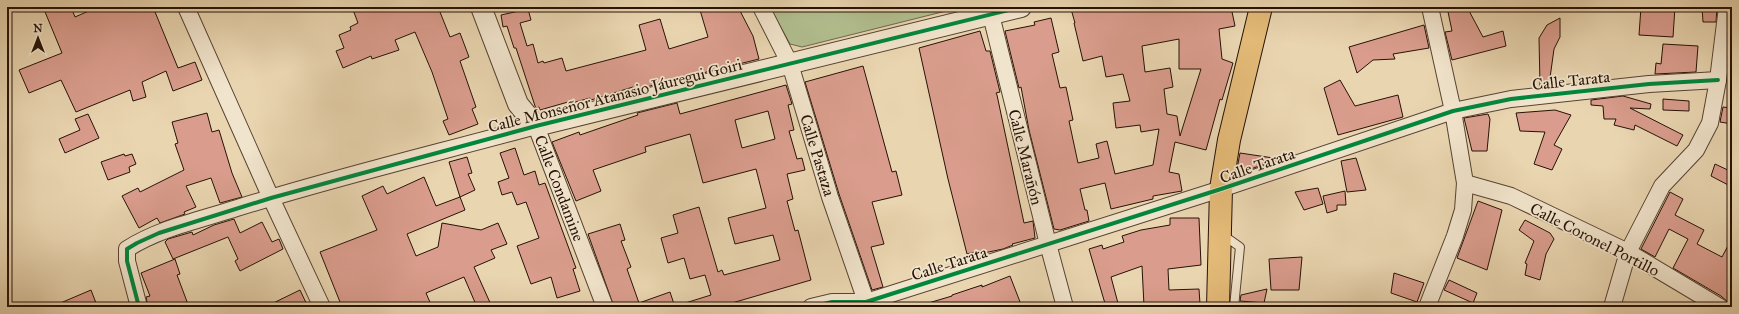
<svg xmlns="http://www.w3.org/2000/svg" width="1739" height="314" font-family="'IM FELL Great Primer',serif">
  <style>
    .green { fill: #b1be8f; stroke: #6c684b }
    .building { fill: #da9d8d; stroke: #261207; fill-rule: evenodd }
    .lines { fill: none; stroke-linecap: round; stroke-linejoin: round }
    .service-casing { stroke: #574331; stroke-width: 10 }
    .minor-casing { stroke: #574331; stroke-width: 18 }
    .tertiary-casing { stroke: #574331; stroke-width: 22 }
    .trunk-casing { stroke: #261207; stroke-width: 24 }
    .service { stroke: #f1e4cc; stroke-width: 8 }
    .minor { stroke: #f1e4cc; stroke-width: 16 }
    .tertiary { stroke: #f1e4cc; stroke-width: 20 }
    .trunk { stroke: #e4ba78; stroke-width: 22 }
    .cycleway-casing { stroke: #f1e4cc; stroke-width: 6 }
    .cycleway { stroke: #00873e; stroke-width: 4 }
    .labels { text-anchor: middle; stroke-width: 3.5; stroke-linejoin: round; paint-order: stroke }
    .street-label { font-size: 16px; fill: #261207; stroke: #f1e4cc }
  </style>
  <rect width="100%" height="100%" fill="#e9d5b0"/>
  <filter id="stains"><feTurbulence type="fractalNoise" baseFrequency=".005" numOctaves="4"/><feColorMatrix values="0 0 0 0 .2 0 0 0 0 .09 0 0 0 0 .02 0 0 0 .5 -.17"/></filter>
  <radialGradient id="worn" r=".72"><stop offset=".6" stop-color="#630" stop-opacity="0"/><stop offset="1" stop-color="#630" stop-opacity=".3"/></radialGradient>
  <polygon class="green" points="770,7 962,7 802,47 790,44"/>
  <g class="building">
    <polygon points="43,7 71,7 75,17 98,7 153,7 178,68 195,62 202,80 173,91 166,71 142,82 146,97 133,101 130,90 76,112 61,80 29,93 19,70 62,53"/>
    <polygon points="352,7 438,7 450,37 460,33 469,57 460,61 476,107 472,109 478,124 449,135 443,121 448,119 432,72 415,32 395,40 399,50 372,59 371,56 343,68 336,51 344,48 339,35 351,30 350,27 358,23"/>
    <polygon points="711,7 738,7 753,36 759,59 634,90 633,87 591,100 590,98 568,104 568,102 540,110 539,107 536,108 535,106 516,48 514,48 507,26 503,27 501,15 528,9 531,20 520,23 527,46 533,44 538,63 543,61 544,63 562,58 566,71 646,50 639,25 660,19 669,49 708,37 700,10"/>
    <path d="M1078,7H1087V9L1097,7H1231L1235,26L1219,29L1222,59L1233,63L1222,100L1220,99L1206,150L1175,142L1169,172L1179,174L1182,191L1153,196V199L1111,209L1105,183L1080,189L1085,210H1087L1089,221L1060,230L1054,229L1029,130L1021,87L1019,88L1005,31L1035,25L1034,22L1051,18L1059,52L1052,54L1060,88L1066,87L1073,120L1069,121L1078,163L1099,158L1096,144L1107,141L1115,174L1153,165L1159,129L1141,132L1140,125L1116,128L1113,103L1130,101L1123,74L1106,77L1102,56L1083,61L1074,23H1075L1071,9ZM1179,39V69H1201L1180,136L1177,116L1167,114L1164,89L1173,87L1170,68L1145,72L1142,46Z"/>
    <polygon points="1447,7 1467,7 1483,37 1503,31 1506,46 1452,60 1445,32 1452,31"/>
    <polygon points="1641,7 1675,7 1673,37 1639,35"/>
    <polygon points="1702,7 1717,7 1716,22 1703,22"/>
    <polygon points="1560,18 1560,37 1554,49 1549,85 1540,86 1539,38 1547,25"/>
    <polygon points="1424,25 1429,48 1393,54 1395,59 1373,60 1357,73 1349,47"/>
    <polygon points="980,31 986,51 990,51 1000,92 996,93 997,95 1024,223 1033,221 1035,238 1012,244 1013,245 1003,249 984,253 983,250 967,254 948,179 919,48"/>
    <polygon points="1663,44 1698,46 1696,72 1655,74 1656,63 1661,64"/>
    <polygon points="863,66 892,172 896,171 902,195 872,202 884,244 871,247 883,287 872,290 839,194 805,82"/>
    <polygon points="1340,80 1355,106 1398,95 1403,117 1338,135 1324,88"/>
    <path d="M786,85L792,104L788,105L794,130L789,131L797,159L802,158L805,170L787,174L793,199L787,201L795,231L798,230L811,280L732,303L733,307H682V304L711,295L705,275L690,279L684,258L668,263L661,238L678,233L673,215L699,207L718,272L722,270L724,275L780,260L773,235L735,244L728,218L766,208L756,169L703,183L690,134L645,147L646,152L593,170L601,191L576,201L552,142L579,132L580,135L638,115L637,113L677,103L680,114ZM768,111L775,139L742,148L735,120Z"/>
    <polygon points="1623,96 1651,104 1650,109 1630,108 1683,135 1677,146 1635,125 1634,130 1614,125 1616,119 1604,119 1603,106 1591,105 1591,100"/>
    <polygon points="1663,99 1689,101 1689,111 1663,110"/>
    <polygon points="1723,107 1732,108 1732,124 1720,122"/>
    <polygon points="1555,110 1571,115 1554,145 1562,149 1552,170 1534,164 1545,132 1520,131 1516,113"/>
    <polygon points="207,113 212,132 219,130 232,173 242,197 220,203 211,178 186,186 196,207 184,212 185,214 160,223 157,218 139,228 122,196 138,188 140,192 184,170 175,144 178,143 172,122"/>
    <polygon points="88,114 99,138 65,153 59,139 80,130 75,119"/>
    <polygon points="1488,114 1490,119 1487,151 1472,151 1464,118"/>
    <polygon points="515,148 524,175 535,171 539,185 545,183 576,268 573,269 580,291 557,298 551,277 531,284 517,246 539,238 526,202 517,205 512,192 502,195 498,182 509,178 500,153"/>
    <polygon points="1240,153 1280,159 1236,174"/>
    <polygon points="124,154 125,156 132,154 136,164 129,167 130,172 108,180 101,162"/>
    <polygon points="467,157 472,173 468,174 475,190 460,197 465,210 407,234 416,256 438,247 442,223 481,230 498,223 507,244 491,250 495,258 474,267 492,307 477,307 464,277 426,293 432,307 413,307 411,302 398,307 342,307 320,252 377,230 362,196 383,186 387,194 424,177 436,206 460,197 449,162"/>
    <polygon points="1356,158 1366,190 1347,192 1341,161"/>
    <polygon points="1715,164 1732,172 1732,187 1711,176"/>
    <polygon points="1318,188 1323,204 1304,210 1295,192"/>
    <polygon points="1345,191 1346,205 1337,205 1337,210 1327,213 1323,196"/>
    <polygon points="1670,192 1683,199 1675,215 1704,230 1697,244 1722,257 1732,238 1732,307 1729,306 1728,302 1721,296 1673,268 1688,239 1669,229 1655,257 1641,249"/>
    <polygon points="1478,201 1502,210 1487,270 1457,258"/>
    <polygon points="1170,218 1199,218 1201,265 1168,269 1169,290 1199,289 1200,304 1144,306 1142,266 1111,277 1119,307 1106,307 1089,249 1102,245 1103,249 1124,242 1122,236 1141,230 1170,225"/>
    <polygon points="234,219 240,233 262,222 272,242 279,239 283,249 240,271 235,261 238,259 228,237 173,259 165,242 168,239 192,232 193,235 214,225"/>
    <polygon points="1525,220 1550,233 1554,239 1546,254 1540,280 1525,275 1527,264 1525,263 1534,241 1519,230"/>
    <polygon points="620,224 625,240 621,241 631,267 627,269 639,303 670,292 675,307 614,307 588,234"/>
    <polygon points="1302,257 1299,290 1271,290 1269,259"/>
    <polygon points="175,259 180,274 177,275 189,307 148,307 146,297 150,296 141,273"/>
    <polygon points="1394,273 1424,283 1417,302 1391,293"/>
    <polygon points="1010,276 1022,307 926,307 925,304 952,296 952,295 982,285 982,287"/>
    <polygon points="1449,280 1477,293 1473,303 1444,290"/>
    <polygon points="1267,289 1264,303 1240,301 1241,295"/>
    <polygon points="91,290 96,303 86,307 51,307"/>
    <polygon points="300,290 308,307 265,307"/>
  </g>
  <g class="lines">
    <defs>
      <polyline id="service" points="1223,235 1240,247 1234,307"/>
      <g id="minor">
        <polyline points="186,7 271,198 322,307"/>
        <polyline points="761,7 790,64 830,197 868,307"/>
        <polyline points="994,7 991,15 1048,244 1065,307"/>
        <polyline points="1465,183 1511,196 1628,252 1720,307"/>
        <path d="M139,307L127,261V249C160,228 200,220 237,208C336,177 437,153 536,126L605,307"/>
        <polyline points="811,307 832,302 866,302 1221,189 1453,111 1511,99 1649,84 1718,80"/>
        <polyline points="1427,307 1455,236 1463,210 1465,183 1453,111 1430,7"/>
        <polyline points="1612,307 1628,252 1662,186 1696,150 1710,123 1718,80 1727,7"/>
      </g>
      <polyline id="tertiary" points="481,7 518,104 536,126 1021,7"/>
      <polyline id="trunk" points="1218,307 1221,189 1229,140 1261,7"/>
    </defs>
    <use href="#service" class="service-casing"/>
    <use href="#minor" class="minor-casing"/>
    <use href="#tertiary" class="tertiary-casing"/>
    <use href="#trunk" class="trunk-casing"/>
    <use href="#service" class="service"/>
    <use href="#minor" class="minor"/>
    <use href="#tertiary" class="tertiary"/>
    <use href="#trunk" class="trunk"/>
    <defs>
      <g id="cycleway">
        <polyline points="139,307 127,261 127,249 137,243 159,233 271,198 536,126 1021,7"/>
        <polyline points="811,307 832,302 866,302 1221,189 1453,111 1511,99 1649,84 1718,80"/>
      </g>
    </defs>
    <use href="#cycleway" class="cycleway-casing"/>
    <use href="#cycleway" class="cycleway"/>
  </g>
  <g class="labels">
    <g class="street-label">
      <text transform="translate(1571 80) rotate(-6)" y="6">Calle Tarata</text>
      <text transform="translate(615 95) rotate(-14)" y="6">Calle Monseñor Atanasio Jáuregui Goiri</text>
      <text transform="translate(818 155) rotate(73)" y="6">Calle Pastaza</text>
      <text transform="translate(1026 157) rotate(76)" y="6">Calle Marañón</text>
      <text transform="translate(1257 165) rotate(-19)" y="6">Calle Tarata</text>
      <text transform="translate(560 188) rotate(69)" y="6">Calle Condamine</text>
      <text transform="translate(1595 239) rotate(27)" y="6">Calle Coronel Portillo</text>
      <text transform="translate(949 263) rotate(-18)" y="6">Calle Tarata</text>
    </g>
  </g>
  <rect width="1739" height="314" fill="none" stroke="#e9d5b0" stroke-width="24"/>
  <rect x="8" y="8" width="1723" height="298" fill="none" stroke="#261207" stroke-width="2"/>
  <rect x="12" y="12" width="1715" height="290" fill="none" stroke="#261207"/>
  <g transform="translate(38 38)" stroke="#f1e4cc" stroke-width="3" paint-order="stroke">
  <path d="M0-3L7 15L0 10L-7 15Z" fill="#261207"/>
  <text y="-6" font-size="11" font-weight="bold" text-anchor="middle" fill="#261207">N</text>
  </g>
  <rect width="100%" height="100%" filter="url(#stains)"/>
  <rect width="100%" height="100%" fill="url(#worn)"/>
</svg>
